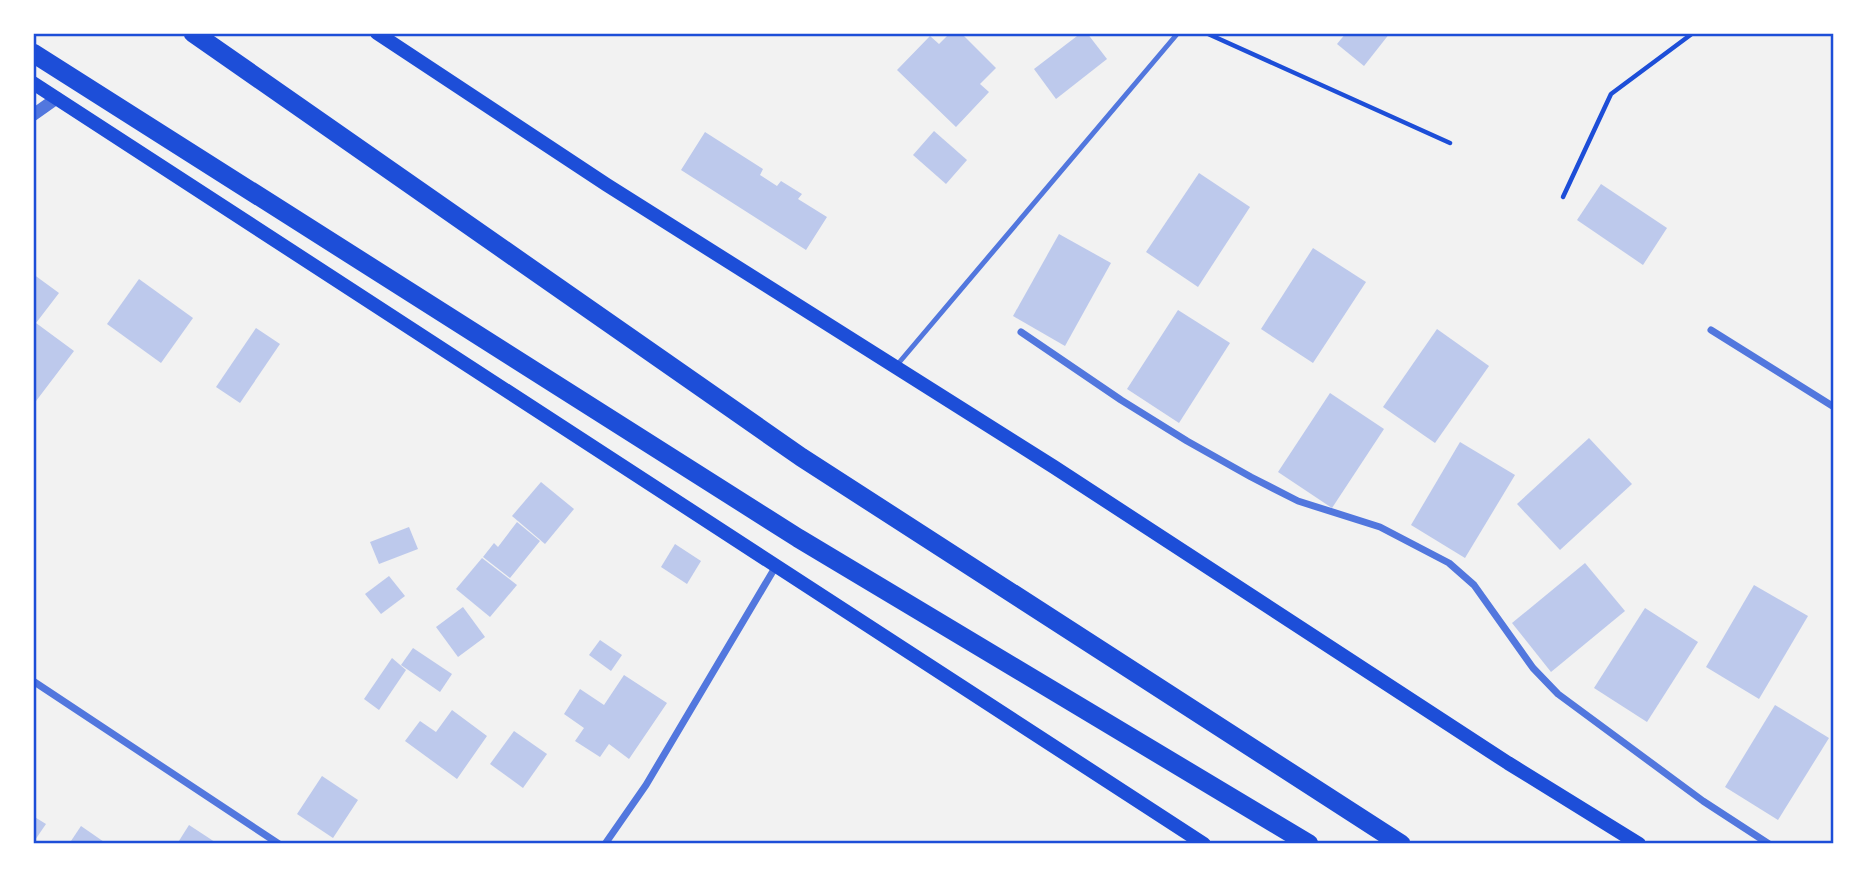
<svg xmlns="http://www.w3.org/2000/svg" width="1867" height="877" font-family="'Zilla Slab',serif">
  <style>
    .building { fill: #bdc9ec }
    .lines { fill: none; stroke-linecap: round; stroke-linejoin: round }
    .path { stroke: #1d4ed8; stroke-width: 4.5 }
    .service { stroke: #5277de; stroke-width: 5 }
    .minor { stroke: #5277de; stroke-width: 7 }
    .tertiary { stroke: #5277de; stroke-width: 12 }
    .secondary { stroke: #1d4ed8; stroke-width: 14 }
    .trunk { stroke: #1d4ed8; stroke-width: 19 }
    .neatline { fill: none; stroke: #1d4ed8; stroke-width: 2.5 }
  </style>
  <rect width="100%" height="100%" fill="#f2f2f2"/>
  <g class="building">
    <polygon points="950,33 961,33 996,68 980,84 989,92 956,127 897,70 930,36 939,44"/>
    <polygon points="1081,33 1087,33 1107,59 1056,99 1034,69"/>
    <polygon points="1346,33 1390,33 1364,66 1337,44"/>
    <polygon points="934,131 967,160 946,184 913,155"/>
    <polygon points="705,132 763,169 760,175 777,186 781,181 802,194 798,199 827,217 806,250 681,170"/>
    <polygon points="1199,173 1250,207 1198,287 1146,252"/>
    <polygon points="1601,184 1667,228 1643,265 1577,220"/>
    <polygon points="1059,234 1111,263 1065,346 1013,316"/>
    <polygon points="1313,248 1366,282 1313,363 1261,329"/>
    <polygon points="33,274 59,293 36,323 74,351 33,405"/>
    <polygon points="139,279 193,318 161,363 107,324"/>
    <polygon points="1178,310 1230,343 1179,423 1127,389"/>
    <polygon points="256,328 280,344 240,403 216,387"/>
    <polygon points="1437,329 1489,366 1435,443 1383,407"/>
    <polygon points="1330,393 1384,429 1332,508 1278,472"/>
    <polygon points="1589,438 1632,484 1560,550 1517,504"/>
    <polygon points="1460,442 1515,475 1465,558 1411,525"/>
    <polygon points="541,482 574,509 545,544 512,516"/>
    <polygon points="517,522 540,541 510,578 483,557 494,543 498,547"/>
    <polygon points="409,527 418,549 379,564 370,542"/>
    <polygon points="675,544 701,561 687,584 661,567"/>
    <polygon points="482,558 517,585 490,617 456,589"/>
    <polygon points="1585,563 1625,611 1551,672 1512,623"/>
    <polygon points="389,576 405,596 381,614 365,594"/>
    <polygon points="1754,585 1808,616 1759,699 1706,667"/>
    <polygon points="463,607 485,637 458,657 436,627"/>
    <polygon points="1645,608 1698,642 1647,722 1594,688"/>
    <polygon points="600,640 622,655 611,671 589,655"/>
    <polygon points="413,648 452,674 440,692 401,665"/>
    <polygon points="392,658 406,670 379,710 364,699"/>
    <polygon points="624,675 667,703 629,759 609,744 600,757 575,741 584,728 564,714 580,689 604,705"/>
    <polygon points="1775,705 1829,738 1778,820 1725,787"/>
    <polygon points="452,710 487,736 457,779 405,741 420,721 436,732"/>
    <polygon points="514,731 547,754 523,788 490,764"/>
    <polygon points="322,776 358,800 333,838 297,814"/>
    <polygon points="33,816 46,824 33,843"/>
    <polygon points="189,825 218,844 177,844"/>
    <polygon points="81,826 107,844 69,844"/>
  </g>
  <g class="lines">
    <g class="path">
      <polyline points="1206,33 1450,143"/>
      <polyline points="1563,197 1611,94 1693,33"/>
    </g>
    <polyline class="service" points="897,365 1178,33"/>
    <g class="minor">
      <polyline points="1711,330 1834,407"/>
      <polyline points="1021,332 1121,400 1187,441 1251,477 1298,501 1380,527 1449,563 1474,585 1533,668 1558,694 1703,801 1769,844"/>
      <polyline points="33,681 279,844"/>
      <polyline points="605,844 646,785 776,566"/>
    </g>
    <polyline class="tertiary" points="33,115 57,98"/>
    <g class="secondary">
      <polyline points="377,33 607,185 1054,467 1508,763 1639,844"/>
      <polyline points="33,83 1204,844"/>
    </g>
    <g class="trunk">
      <polyline points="193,33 801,457 1401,844"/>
      <polyline points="33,53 798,538 1309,844"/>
    </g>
  </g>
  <rect width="1867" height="877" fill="none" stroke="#ffffff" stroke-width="70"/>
  <rect x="35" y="35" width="1797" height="807" class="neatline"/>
</svg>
